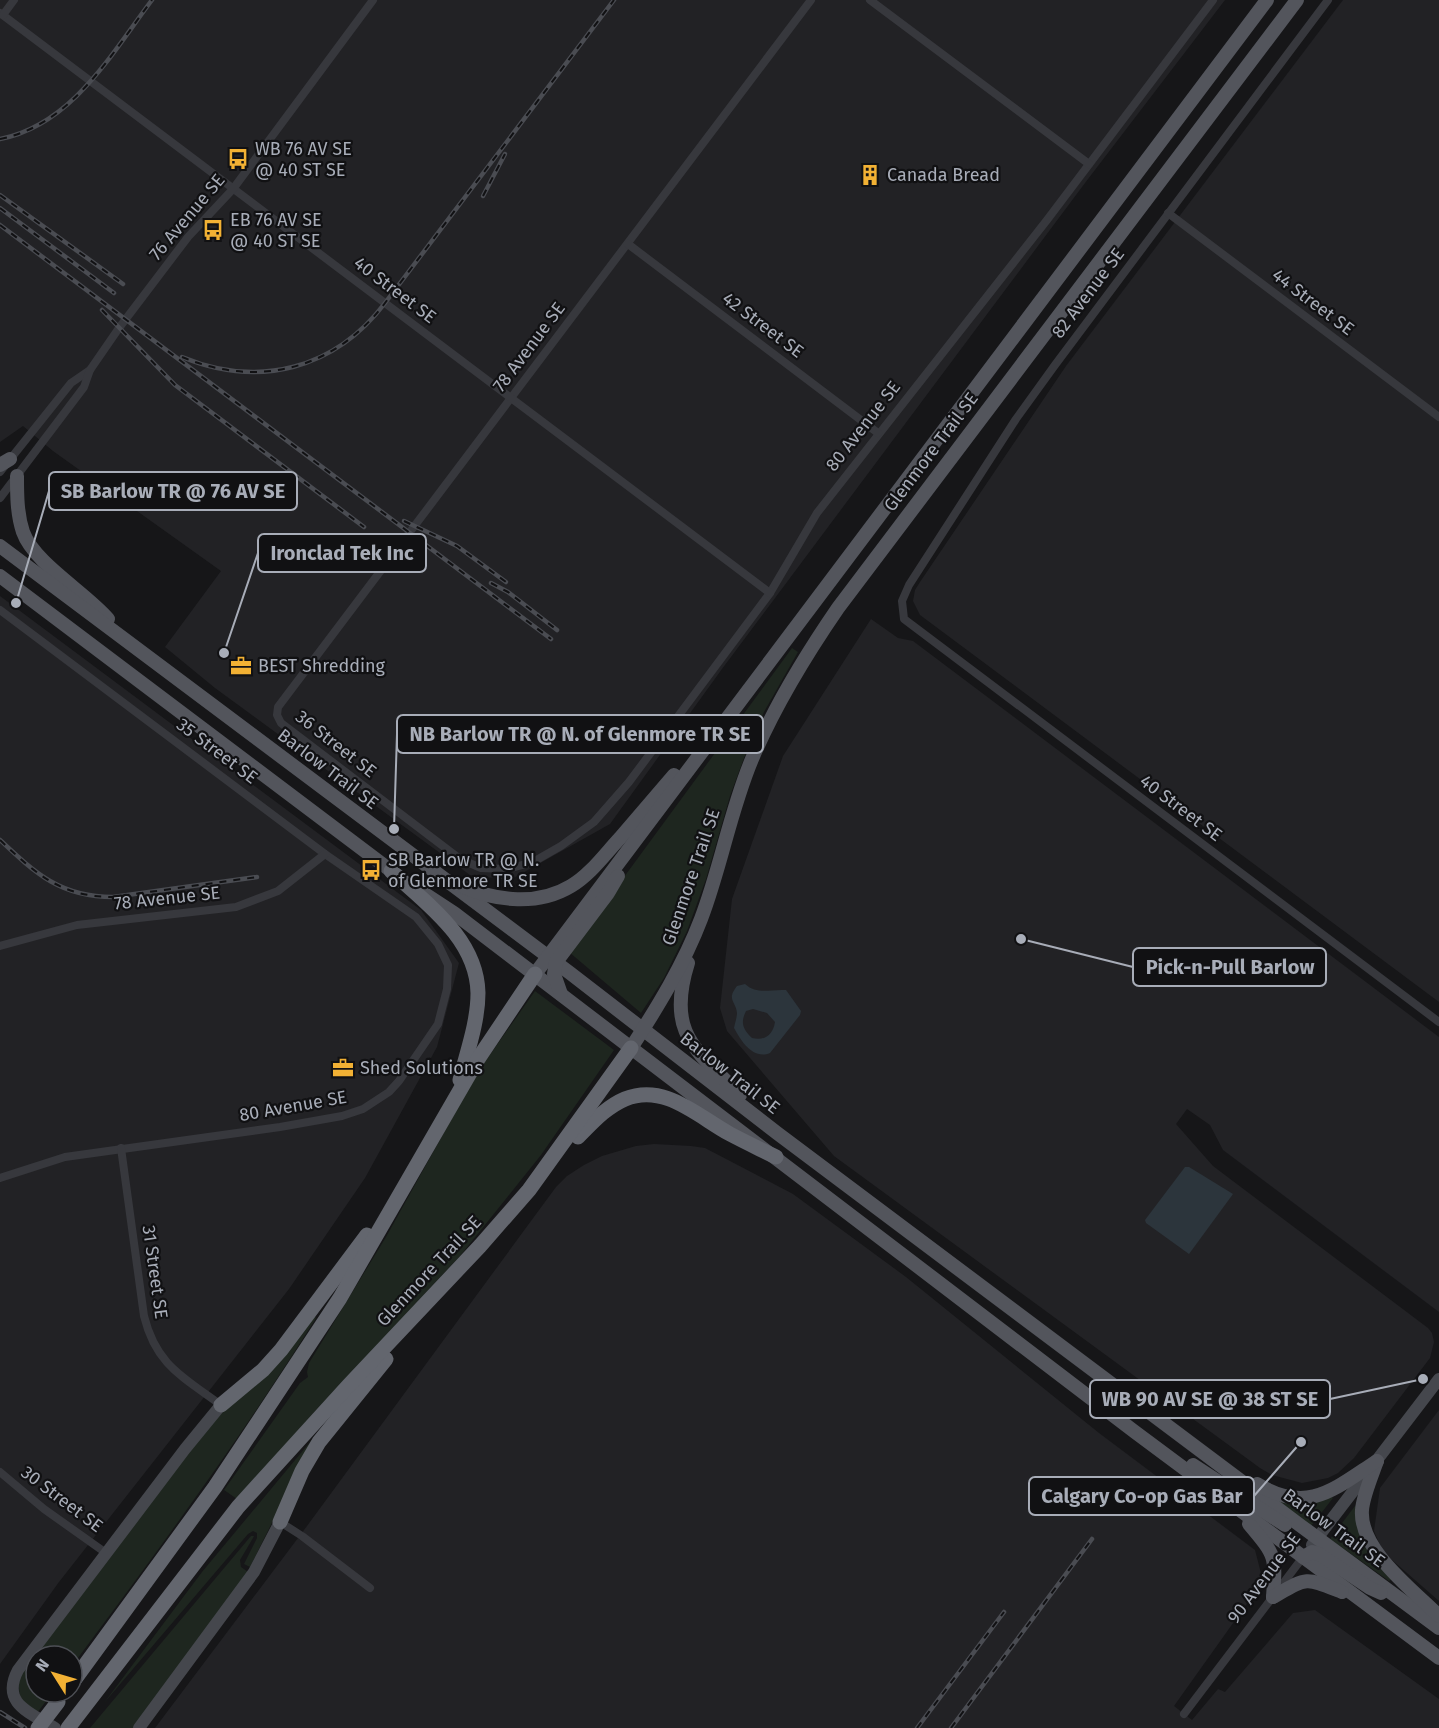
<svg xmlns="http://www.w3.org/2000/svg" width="1439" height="1728" font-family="'Fira Sans',sans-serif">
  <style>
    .built { fill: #222225 }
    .green { fill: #1e261f }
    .water { fill: #2c353c; fill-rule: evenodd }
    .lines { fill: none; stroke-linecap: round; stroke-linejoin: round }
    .street { stroke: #37383d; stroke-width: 8 }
    .secondary { stroke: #45474d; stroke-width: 12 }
    .primary { stroke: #53555c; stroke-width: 14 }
    .highway { stroke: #63666e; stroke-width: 15 }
    .rail-casing { stroke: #4a4c52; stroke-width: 4.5 }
    .rail { stroke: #111113; stroke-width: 2; stroke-dasharray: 7; stroke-linecap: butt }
    .highway-bridge { stroke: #63666e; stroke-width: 15 }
    .labels { text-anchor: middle; stroke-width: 4.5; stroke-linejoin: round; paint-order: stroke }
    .poi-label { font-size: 18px; fill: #a8adb8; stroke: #111113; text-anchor: start }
    .street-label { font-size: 18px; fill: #a8adb8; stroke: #111113 }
    .leader { fill: none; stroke: #a8adb8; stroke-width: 2 }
    .callout-dot { fill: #a8adb8; stroke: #111113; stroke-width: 2 }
    .callout { fill: #111113; stroke: #a8adb8; stroke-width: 2 }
    .callout-label { font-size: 20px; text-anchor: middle; font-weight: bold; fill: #a8adb8 }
  </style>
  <rect width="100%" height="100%" fill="#161618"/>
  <g class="built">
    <polygon points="0,0 1225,0 1085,183 722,669 610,824 510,880 470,875 215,688 165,647 221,571 53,451 23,426 0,442"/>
    <polygon points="1343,0 1439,0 1439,1002 920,615 913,601 915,590 920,582 1066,366"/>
    <polygon points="0,596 421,910 459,963 437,1047 365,1178 289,1289 59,1582 0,1664"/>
    <polygon points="871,619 898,638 913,641 1439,1037 1439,1312 1223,1150 1210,1125 1187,1109 1176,1124 1213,1166 1428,1328 1432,1333 1434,1342 1430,1358 1354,1458 1338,1473 1328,1478 1302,1483 1272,1475 1260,1468 834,1156 727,1031 720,1008 732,899 783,756"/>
    <polygon points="654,1144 691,1146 705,1148 793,1194 906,1277 1099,1433 1255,1550 1263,1581 1174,1706 1192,1720 1218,1689 1225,1692 1293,1613 1315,1610 1439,1699 1439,1728 155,1728 307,1526 556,1187 567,1176 584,1165 602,1156 636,1146"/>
    <polygon points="1439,1410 1439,1601 1383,1552 1374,1531 1380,1488"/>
  </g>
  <g class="green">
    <polygon points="792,648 798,652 764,712 744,758 730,796 706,879 687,931 664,978 641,1013 569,952"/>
    <polygon points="535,991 614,1050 541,1155 460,1256 317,1409 237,1499 224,1490 300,1383 308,1377 307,1372 309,1363 386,1237 477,1073"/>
    <path d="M314,1316L316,1318C241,1438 157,1552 72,1666V1656H36V1692H53L37,1713L20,1698L18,1679L194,1442Z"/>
    <polygon points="315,1436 250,1567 244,1564 257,1538 257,1533 253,1531 248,1534 104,1703 202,1572"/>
    <polygon points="1330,1495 1333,1498 1311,1526 1279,1502 1282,1499"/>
    <polygon points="1355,1506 1359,1507 1392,1579 1389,1581 1330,1539"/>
    <polygon points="251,1536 254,1536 253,1538 240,1560 241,1567 248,1572 134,1728 90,1728"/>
  </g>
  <g class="water">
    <path d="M745,984C757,995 770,989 786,990L801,1011L800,1015L770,1053C753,1060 741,1041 734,1028C735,1023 737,1017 737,1013C736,1001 726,1000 737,986ZM753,1009L767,1013L775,1022C773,1035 765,1041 752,1038C743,1029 740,1023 746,1011Z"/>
    <polygon points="1185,1167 1189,1167 1233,1194 1189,1254 1146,1223 1145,1220"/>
  </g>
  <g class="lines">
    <g class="street">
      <polyline points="811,0 278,707 277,715 281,723 460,859 481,868 508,869 533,862 561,846 594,822 629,782 770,593 817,513 1047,220 1213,0"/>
      <polyline points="870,0 1089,164"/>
      <polyline points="1328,0 1055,365 1016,419 909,585 902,601 904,619 1439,1022"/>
      <polyline points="0,13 770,593"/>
      <polyline points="3,15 14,0"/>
      <polyline points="1168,213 1439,417"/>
      <polyline points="628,244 878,433"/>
      <polyline points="0,472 71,383 90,370"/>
      <polyline points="0,498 84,387 90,370 119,328 188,237 233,189 373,0"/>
      <polyline points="0,610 325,854 416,917 438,944 448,965 447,989 438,1024 399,1081 389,1092 363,1109 342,1116 280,1127 65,1157 0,1178"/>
      <polyline points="0,946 77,925 236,907 278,891 325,854"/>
      <path d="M121,1148L144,1316C156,1365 183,1377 221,1405"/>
      <polyline points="0,1472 44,1509 106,1553"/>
      <polyline points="280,1522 302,1536 370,1588"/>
      <polyline points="1184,1714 1303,1557"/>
    </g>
    <g class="secondary">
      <polyline points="1312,1545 1439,1379"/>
      <path d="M55,1728C31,1713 0,1704 18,1670L185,1449L221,1405"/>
      <polyline points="139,1728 254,1572 280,1522"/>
    </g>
    <g class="primary">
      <polyline points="0,465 10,459"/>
      <path d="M17,476C17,495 17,514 23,532C34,563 86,593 108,619"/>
      <polyline points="0,546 570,973 777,1133 1301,1526 1439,1628"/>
      <polyline points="0,576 398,876"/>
      <path d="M464,887C497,901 538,906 571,886C590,875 605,854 620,838C638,817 656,796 674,775"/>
      <polyline points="422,892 454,913 1135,1432 1439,1658"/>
      <path d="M688,963C666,1033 695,1049 740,1095"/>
      <polyline points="535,974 1267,0"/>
      <polyline points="561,994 554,974 556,962 608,893 618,876"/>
      <path d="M631,1048C657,1008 684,964 701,919C721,867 730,811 752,759C775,705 805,656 838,608L1297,0"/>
      <path d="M1377,1461C1372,1475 1363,1496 1362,1510C1359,1550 1413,1590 1439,1616"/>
      <polyline points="1193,1465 1285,1525"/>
      <path d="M1257,1484C1308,1515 1334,1489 1377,1461"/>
      <path d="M1249,1524C1276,1556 1276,1556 1273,1597"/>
      <polyline points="1303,1557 1312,1552 1319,1554 1370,1588 1381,1593"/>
      <path d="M1273,1597C1308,1577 1304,1577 1342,1592"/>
    </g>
    <g class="highway">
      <path d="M391,871C427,904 477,939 478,993C478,1022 467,1052 460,1080"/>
      <path d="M578,1137C592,1123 606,1107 625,1099C665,1083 697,1116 730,1134C745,1142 760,1149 776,1157"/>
      <polyline points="221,1405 263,1370 281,1350 367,1235"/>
      <polyline points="280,1522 302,1471 319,1442 386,1359"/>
      <polyline points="72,1683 215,1487 340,1298 478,1059 535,974"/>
      <polyline points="68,1728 238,1507 348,1386 480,1246 529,1190 631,1048"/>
    </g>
    <defs>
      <g id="rail">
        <path d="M0,139C72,125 112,53 152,0"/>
        <polyline points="0,195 123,284"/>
        <polyline points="483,196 505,154"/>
        <polyline points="0,208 114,293"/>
        <polyline points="0,225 551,639"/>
        <polyline points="102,310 175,385 364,527"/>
        <path d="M182,357C259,389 335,369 385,303L614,0"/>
        <polyline points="404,521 457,546 506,582"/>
        <polyline points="491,583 508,592 557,630"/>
        <path d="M0,840C36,874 61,897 113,897L257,877"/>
        <polyline points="0,1712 25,1728"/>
        <polyline points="917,1728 1004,1612"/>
        <polyline points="951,1728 1092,1539"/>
      </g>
    </defs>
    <use href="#rail" class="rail-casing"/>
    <use href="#rail" class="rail"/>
    <polyline class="highway-bridge" points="38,1728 58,1702"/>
  </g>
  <defs>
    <symbol id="bus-bare" viewBox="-9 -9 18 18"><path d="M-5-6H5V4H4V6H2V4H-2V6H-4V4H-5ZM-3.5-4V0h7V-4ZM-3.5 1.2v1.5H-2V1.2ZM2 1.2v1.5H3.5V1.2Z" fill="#f2b134" stroke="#111113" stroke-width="2.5" paint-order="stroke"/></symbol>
    <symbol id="building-bare" viewBox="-9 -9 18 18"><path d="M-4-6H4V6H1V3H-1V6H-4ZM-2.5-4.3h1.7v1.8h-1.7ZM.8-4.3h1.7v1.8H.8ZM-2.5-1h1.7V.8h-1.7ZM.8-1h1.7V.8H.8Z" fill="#f2b134" stroke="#111113" stroke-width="2.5" paint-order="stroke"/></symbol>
    <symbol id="office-bare" viewBox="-9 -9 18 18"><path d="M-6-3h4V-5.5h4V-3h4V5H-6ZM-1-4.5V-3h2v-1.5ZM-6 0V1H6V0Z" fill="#f2b134" stroke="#111113" stroke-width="2.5" paint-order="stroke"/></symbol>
  </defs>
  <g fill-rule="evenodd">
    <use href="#bus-bare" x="223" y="144" width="30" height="30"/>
    <use href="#building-bare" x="855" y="160" width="30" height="30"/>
    <use href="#bus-bare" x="198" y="215" width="30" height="30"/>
    <use href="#office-bare" x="226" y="651" width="30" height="30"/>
    <use href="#bus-bare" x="356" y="855" width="30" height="30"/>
    <use href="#office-bare" x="328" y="1053" width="30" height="30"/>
  </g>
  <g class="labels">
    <g class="poi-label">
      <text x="255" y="155">WB 76 AV SE<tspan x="255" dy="21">@ 40 ST SE</tspan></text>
      <text x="887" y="181">Canada Bread</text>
      <text x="230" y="226">EB 76 AV SE<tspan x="230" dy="21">@ 40 ST SE</tspan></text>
      <text x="258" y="672">BEST Shredding</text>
      <text x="388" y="866">SB Barlow TR @ N.<tspan x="388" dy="21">of Glenmore TR SE</tspan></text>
      <text x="360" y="1074">Shed Solutions</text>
    </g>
    <g class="street-label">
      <text transform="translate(187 217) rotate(-50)" y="6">76 Avenue SE</text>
      <text transform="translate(395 290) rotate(37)" y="6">40 Street SE</text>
      <text transform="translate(1088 293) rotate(-53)" y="6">82 Avenue SE</text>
      <text transform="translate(1313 302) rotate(37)" y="6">44 Street SE</text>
      <text transform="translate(763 325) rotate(37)" y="6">42 Street SE</text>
      <text transform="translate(529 347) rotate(-53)" y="6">78 Avenue SE</text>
      <text transform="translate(863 426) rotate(-52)" y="6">80 Avenue SE</text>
      <text transform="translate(931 452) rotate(-53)" y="6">Glenmore Trail SE</text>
      <text transform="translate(336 744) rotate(38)" y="6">36 Street SE</text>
      <text transform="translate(217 751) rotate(37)" y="6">35 Street SE</text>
      <text transform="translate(328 769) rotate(37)" y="6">Barlow Trail SE</text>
      <text transform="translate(1181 808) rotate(37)" y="6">40 Street SE</text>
      <text transform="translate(691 877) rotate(-71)" y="6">Glenmore Trail SE</text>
      <text transform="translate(167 898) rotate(-6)" y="6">78 Avenue SE</text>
      <text transform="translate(730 1073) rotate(38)" y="6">Barlow Trail SE</text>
      <text transform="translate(293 1106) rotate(-10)" y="6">80 Avenue SE</text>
      <text transform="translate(429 1271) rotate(-47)" y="6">Glenmore Trail SE</text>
      <text transform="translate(155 1272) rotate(82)" y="6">31 Street SE</text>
      <text transform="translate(62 1499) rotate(37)" y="6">30 Street SE</text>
      <text transform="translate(1334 1528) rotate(36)" y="6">Barlow Trail SE</text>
      <text transform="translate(1264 1578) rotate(-53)" y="6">90 Avenue SE</text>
    </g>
  </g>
  <path class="leader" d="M16 603L49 491M224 653L258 553M394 829L397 734M1021 939L1133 967M1423 1379L1330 1399M1301 1442L1254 1496"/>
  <g class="callout-dot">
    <circle cx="16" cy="603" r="6"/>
    <circle cx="224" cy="653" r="6"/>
    <circle cx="394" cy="829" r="6"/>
    <circle cx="1021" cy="939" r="6"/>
    <circle cx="1423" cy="1379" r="6"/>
    <circle cx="1301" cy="1442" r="6"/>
  </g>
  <g class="callout">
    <rect x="49" y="472" width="248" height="38" rx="6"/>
    <rect x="258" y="534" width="168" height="38" rx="6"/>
    <rect x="397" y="715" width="366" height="38" rx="6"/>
    <rect x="1133" y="948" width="193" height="38" rx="6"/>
    <rect x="1090" y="1380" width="240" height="38" rx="6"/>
    <rect x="1029" y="1477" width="225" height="38" rx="6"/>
  </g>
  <g class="callout-label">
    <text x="173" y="498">SB Barlow TR @ 76 AV SE</text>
    <text x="342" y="560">Ironclad Tek Inc</text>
    <text x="580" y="741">NB Barlow TR @ N. of Glenmore TR SE</text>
    <text x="1230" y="974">Pick-n-Pull Barlow</text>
    <text x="1210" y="1406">WB 90 AV SE @ 38 ST SE</text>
    <text x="1142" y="1503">Calgary Co-op Gas Bar</text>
  </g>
  <g transform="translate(54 1674) rotate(307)"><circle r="28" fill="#111113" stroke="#4d4f55" stroke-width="1.5"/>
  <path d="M0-4.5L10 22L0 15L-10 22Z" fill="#f2b134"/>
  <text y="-9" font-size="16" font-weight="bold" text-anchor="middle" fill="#a8adb8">N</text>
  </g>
</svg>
